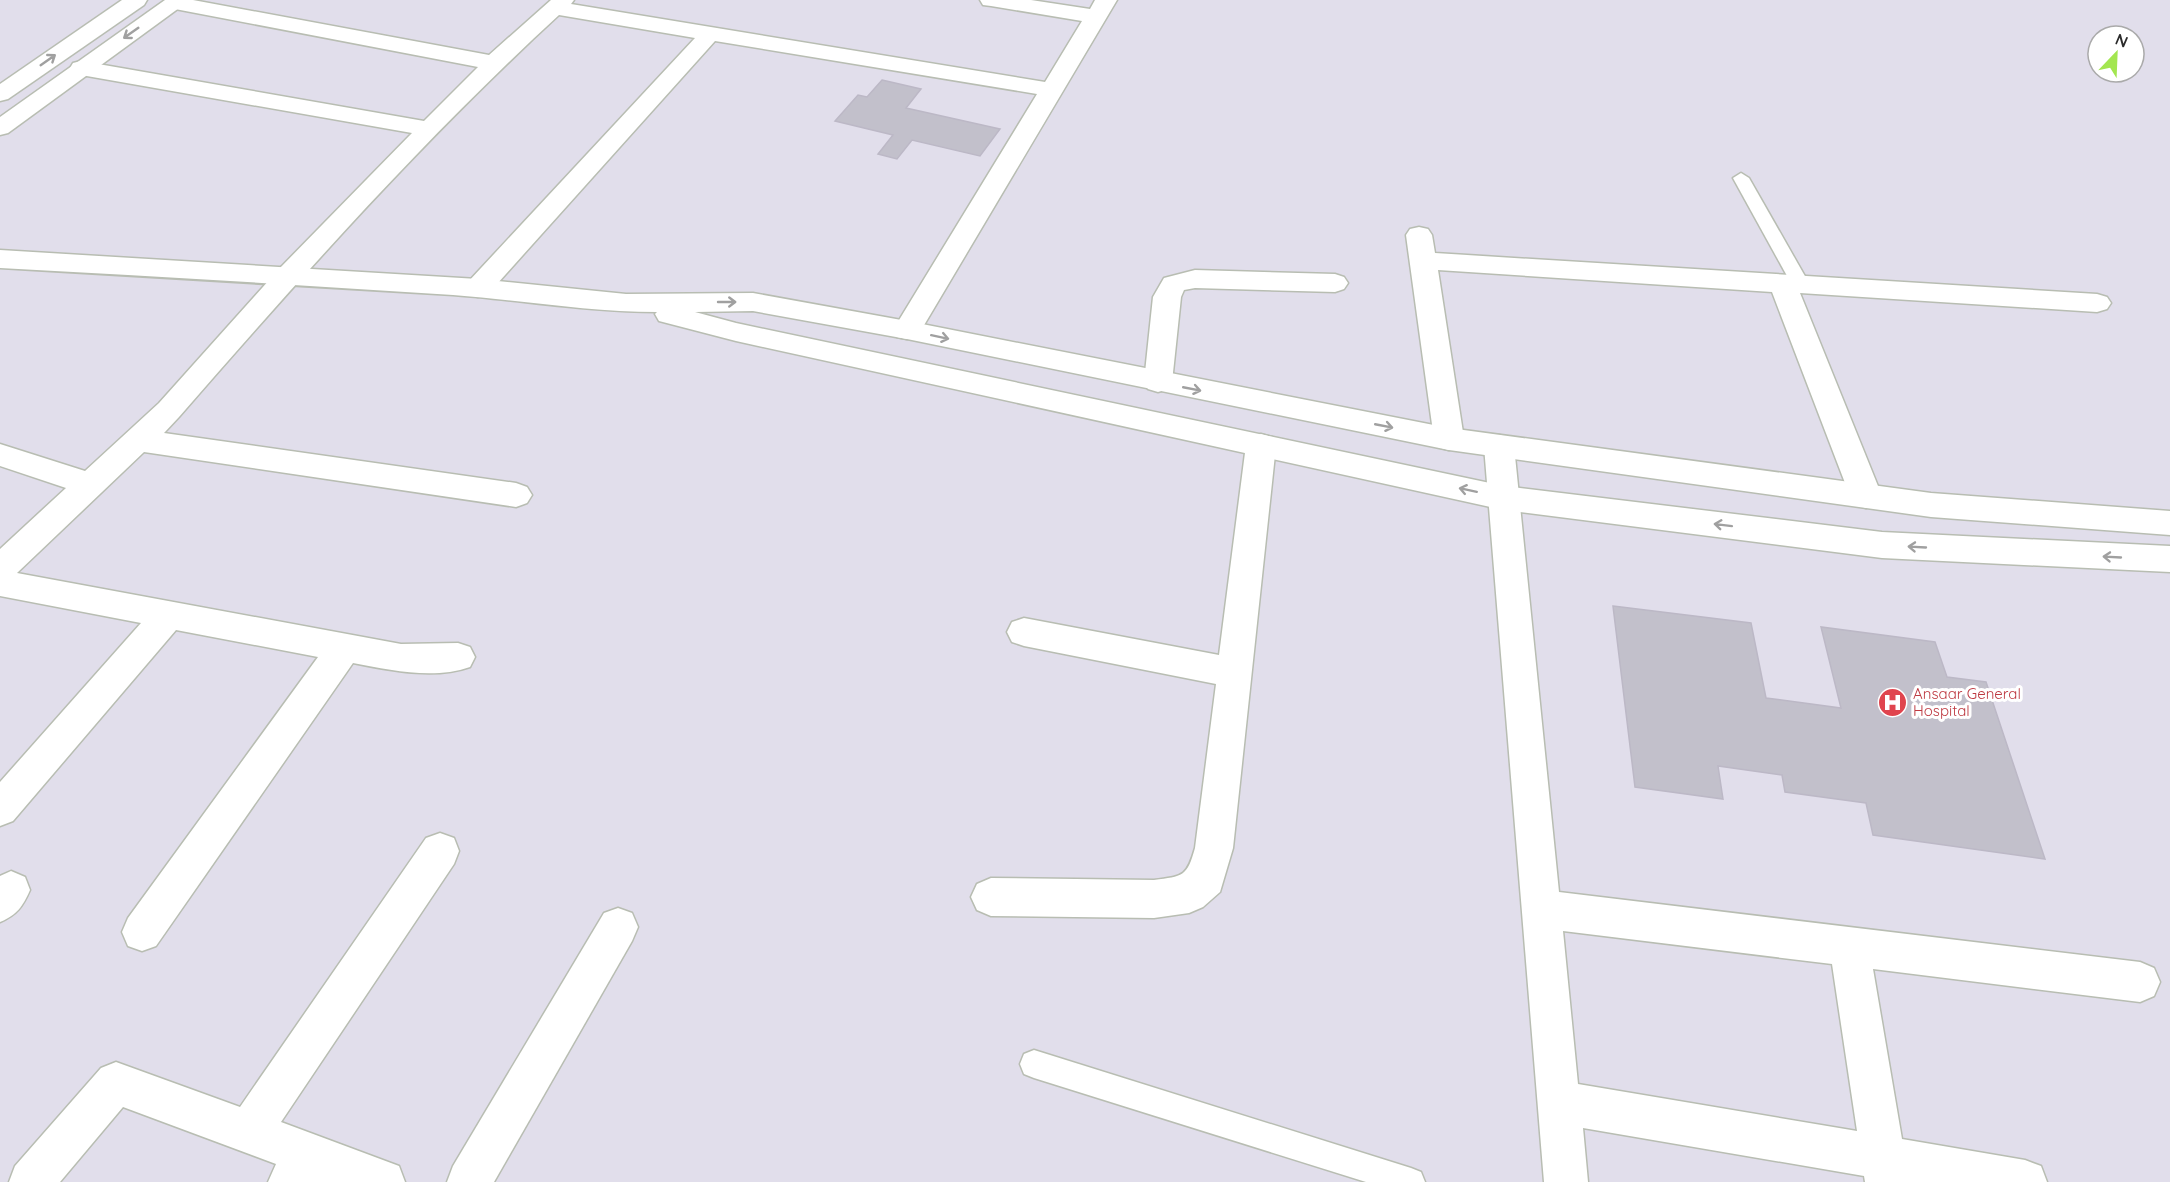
<svg xmlns="http://www.w3.org/2000/svg" width="2170" height="1182" font-family="Quicksand,sans-serif">
  <style>
    .building { fill: #c2c0cb; stroke: #bcb8c6; stroke-width: 1.5 }
    .lines { fill: none; stroke-linecap: round; stroke-linejoin: round }
    .service-casing { stroke: #b8bdb2; stroke-width: 3 }
    .minor-casing { stroke: #b8bdb2; stroke-width: 3 }
    .tertiary-casing { stroke: #b8bdb2; stroke-width: 3 }
    .service { fill: #fff; fill-rule: evenodd }
    .minor { fill: #fff; fill-rule: evenodd }
    .tertiary { fill: #fff; fill-rule: evenodd }
    .oneway { stroke: #a0a0a0 }
    .labels { text-anchor: middle; stroke-width: 6; stroke-linejoin: round; paint-order: stroke }
    .health-label { font-size: 15px; fill: #be3a42; stroke: #fff; text-anchor: start }
  </style>
  <rect width="100%" height="100%" fill="#e1deeb"/>
  <g class="building">
    <polygon points="882,80 921,89 906,108 1000,129 980,156 912,140 897,159 878,154 893,135 835,121 858,95 867,97"/>
    <polygon points="1613,606 1751,623 1766,698 1841,708 1821,627 1935,642 1947,677 1986,682 2045,859 1873,835 1866,803 1785,792 1782,775 1718,766 1723,799 1635,787"/>
  </g>
  <g class="lines">
    <defs>
      <g id="service">
        <polygon points="1741,173 1749,178 1810,285 1807,289 1795,289 1792,285 1733,178"/>
        <polygon points="1034,1050 1411,1168 1421,1172 1425,1182 1366,1182 1034,1078 1024,1074 1020,1064 1024,1054"/>
      </g>
      <g id="minor">
        <path d="M166,0H193L489,55L551,0H574L571,4L1045,82L1082,21L991,6L983,5L980,0H1031L1090,9L1095,0H1117L917,337L907,339L897,337L893,330L1037,94L715,41L488,294L478,297L468,294L465,288L468,282L695,38L559,15C423,140 300,278 179,417L164,433L516,483L527,487L532,495L527,503L516,507L144,452L17,573L401,644L458,643L470,647L475,657L470,667C433,680 390,670 353,663L156,946L142,951L128,946L122,932L128,918L318,657L176,630L13,821L0,826V782L141,623L0,596V549L66,488L0,466V444L85,471L159,403L279,269L412,133L81,75L73,73L70,68L73,63L81,61L424,121L478,67L175,9L167,8L164,3Z"/>
        <polygon points="1419,227 1428,229 1432,235 1435,253 2097,294 2107,297 2111,303 2107,309 2097,312 1800,293 1882,496 1877,504 1866,508 1855,504 1850,496 1772,292 1438,270 1464,439 1460,447 1449,450 1438,447 1434,439 1406,235 1410,229"/>
        <polygon points="1195,270 1335,274 1344,277 1348,283 1344,289 1335,292 1195,288 1184,290 1181,297 1172,382 1168,389 1158,392 1148,389 1144,382 1153,297 1164,278"/>
        <path d="M1261,434L1272,437L1276,445L1233,848L1220,892L1203,907L1189,913L1154,918L991,916L977,910L971,897L977,884L991,878L1154,880C1183,876 1187,877 1195,848L1216,684L1024,646L1012,642L1007,632L1012,622L1024,618L1219,655L1246,445L1250,437Z"/>
        <path d="M1499,435L1510,438L1514,446L1559,892L2140,962L2154,968L2160,982L2154,996L2140,1002L1873,969L1902,1139L2025,1160L2041,1166L2047,1182H1865L1864,1176L1583,1128L1588,1182H1544L1484,446L1488,438ZM1563,931L1832,964L1857,1131L1578,1084Z"/>
        <polygon points="440,833 454,838 459,851 454,864 281,1122 399,1166 405,1182 268,1182 276,1164 123,1107 60,1182 9,1182 15,1166 101,1068 116,1062 240,1107 426,838"/>
        <path d="M11,871L25,877L30,890C23,906 17,915 0,922V876Z"/>
        <polygon points="618,908 632,913 638,927 632,941 494,1182 447,1182 453,1166 604,913"/>
      </g>
      <g id="tertiary">
        <polygon points="122,0 147,0 144,5 8,99 0,101 0,84"/>
        <polygon points="165,0 190,0 8,133 0,135 0,117"/>
        <path d="M0,250L478,279L626,294L753,293L907,321L1449,428L1931,493L2170,511V535L1931,517L1449,450L907,339L753,311L695,312L736,323L1504,486L1882,532L2170,546V572L1882,558L1504,510L736,341L659,321L655,314L657,312C589,312 521,300 453,295C302,285 151,276 0,268Z"/>
      </g>
    </defs>
    <use href="#service" class="service-casing"/>
    <use href="#minor" class="minor-casing"/>
    <use href="#tertiary" class="tertiary-casing"/>
    <use href="#service" class="service"/>
    <use href="#minor" class="minor"/>
    <use href="#tertiary" class="tertiary"/>
  </g>
  <defs><path id="oneway-shaft" d="M-6 0H5M1.5-3L5.5 0L1.5 3" fill="none" stroke-width="1.6" stroke-linecap="round" stroke-linejoin="round" transform="scale(1.5)"/></defs>
  <g class="oneway">
    <use href="#oneway-shaft" transform="translate(131 33) rotate(145)"/>
    <use href="#oneway-shaft" transform="translate(48 60) rotate(-35)"/>
    <use href="#oneway-shaft" transform="translate(727 302)"/>
    <use href="#oneway-shaft" transform="translate(940 337) rotate(12)"/>
    <use href="#oneway-shaft" transform="translate(1192 389) rotate(11)"/>
    <use href="#oneway-shaft" transform="translate(1384 426) rotate(11)"/>
    <use href="#oneway-shaft" transform="translate(1468 490) rotate(-168)"/>
    <use href="#oneway-shaft" transform="translate(1723 525) rotate(-173)"/>
    <use href="#oneway-shaft" transform="translate(1917 547) rotate(-177)"/>
    <use href="#oneway-shaft" transform="translate(2112 557) rotate(-177)"/>
  </g>
  <defs>
    <symbol id="hospital-disc" viewBox="-11 -11 22 22"><circle r="9.5" fill="#e0444e" stroke="#fff"/><path d="M-5-5h3v3.5h4V-5h3V5h-3V1.5h-4V5h-3Z" fill="#fff"/></symbol>
  </defs>
  <g fill-rule="evenodd">
    <use href="#hospital-disc" x="1876" y="686" width="33" height="33"/>
  </g>
  <g class="labels">
    <g class="health-label">
      <text x="1913" y="699">Ansaar General<tspan x="1913" dy="17">Hospital</tspan></text>
    </g>
  </g>
  <g transform="translate(2116 54) rotate(23)"><circle r="28" fill="#ffffff" stroke="#aaaaaa" stroke-width="1.5"/>
  <path d="M0-4.5L10 22L0 15L-10 22Z" fill="#a3e650"/>
  <text y="-9" font-size="16" font-weight="bold" text-anchor="middle" fill="#2b2b2b">N</text>
  </g>
</svg>
